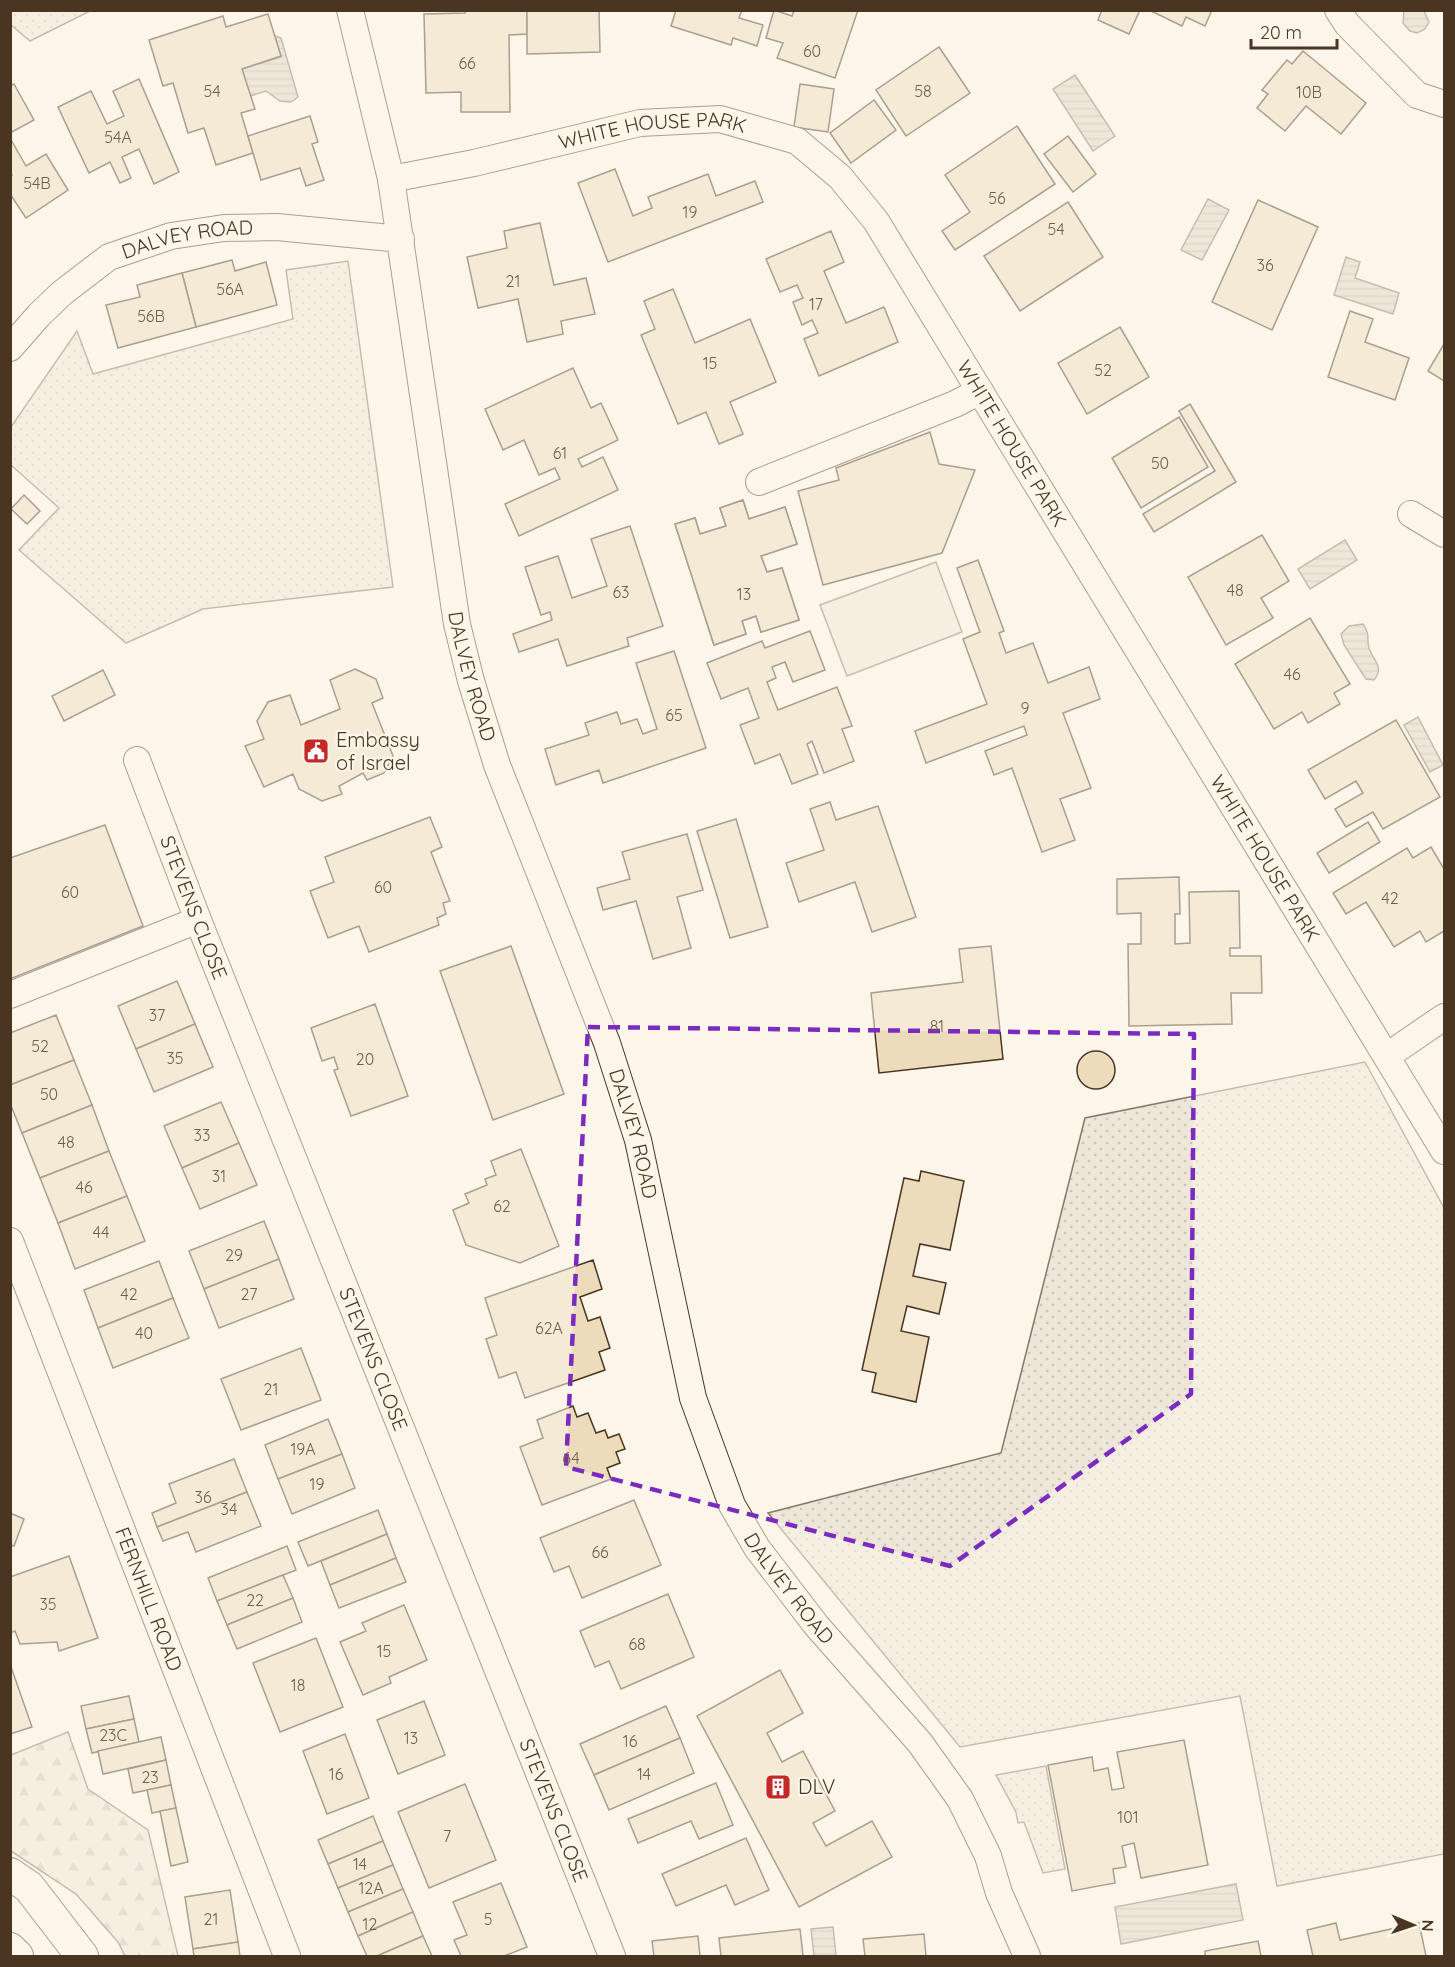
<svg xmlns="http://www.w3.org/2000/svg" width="1455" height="1967" font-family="Quicksand,sans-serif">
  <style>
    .grass { fill: url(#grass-dots); stroke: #887966; stroke-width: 1.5 }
    .forest { fill: url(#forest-firs); stroke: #887966; stroke-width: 1.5 }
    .pitch { fill: #ede6d9; stroke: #887966; stroke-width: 1.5 }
    .water { fill: url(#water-rules); stroke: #887966; stroke-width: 1.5 }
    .building { fill: #ecdcbc; stroke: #4a3520; stroke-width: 1.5; fill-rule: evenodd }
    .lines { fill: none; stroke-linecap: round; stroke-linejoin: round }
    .minor-casing { stroke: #4a3520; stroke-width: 28 }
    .tertiary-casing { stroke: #4a3520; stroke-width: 34 }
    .minor { stroke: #fbf6e9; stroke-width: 26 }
    .tertiary { stroke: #fbf6e9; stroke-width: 32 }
    .marked { fill: none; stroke: #7b2cbf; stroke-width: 4.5; stroke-dasharray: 12 8; stroke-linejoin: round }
    .labels { text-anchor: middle; stroke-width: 4.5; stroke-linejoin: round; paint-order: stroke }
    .number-label { font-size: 16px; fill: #725f47 }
    .street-label { font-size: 20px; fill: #4a3520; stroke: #fbf6e9 }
    .poi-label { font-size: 20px; fill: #4a3520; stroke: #fbf6e9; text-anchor: start }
  </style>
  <defs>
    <pattern id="grass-dots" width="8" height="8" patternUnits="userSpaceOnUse" patternTransform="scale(1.5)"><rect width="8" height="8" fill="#ede6d9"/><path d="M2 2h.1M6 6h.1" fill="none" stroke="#cdc6ba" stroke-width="1.8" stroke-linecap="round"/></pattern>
    <pattern id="forest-firs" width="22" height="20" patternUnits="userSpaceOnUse" patternTransform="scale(1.5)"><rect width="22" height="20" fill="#ede6d9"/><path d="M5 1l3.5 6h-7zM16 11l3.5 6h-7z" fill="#cdc6ba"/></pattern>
    <pattern id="water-rules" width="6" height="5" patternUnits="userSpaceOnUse" patternTransform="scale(1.5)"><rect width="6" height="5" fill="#dcd4c6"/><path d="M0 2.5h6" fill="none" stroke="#beb7aa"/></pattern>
  </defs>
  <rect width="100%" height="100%" fill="#fbf6e9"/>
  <g class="grass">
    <polygon points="10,11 11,10 90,11 30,41 11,25"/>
    <polygon points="348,261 393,587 203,609 126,643 19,550 59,508 11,465 11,427 77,331 93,374 293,319 286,270"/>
    <polygon points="1365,1062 1444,1208 1444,1854 1277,1886 1240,1696 960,1747 768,1513 1001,1453 1085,1118"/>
    <polygon points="1046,1766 1065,1869 1043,1873 1024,1822 1018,1823 1016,1812 996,1775"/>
  </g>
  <polygon class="forest" points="68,1732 88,1789 148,1830 178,1956 125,1956 118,1942 76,1894 11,1851 11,1755"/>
  <polygon class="pitch" points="936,562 962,632 847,676 820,605"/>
  <g class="water">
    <polygon points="1404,11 1424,11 1429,22 1425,29 1417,33 1410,31 1403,23"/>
    <polygon points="275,36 281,38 298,97 291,102 280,101 266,91 250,96 242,69 281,57"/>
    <polygon points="1075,75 1115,136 1093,151 1053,89"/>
    <polygon points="1208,199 1229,210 1202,260 1181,250"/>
    <polygon points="1346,257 1360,262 1355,278 1399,293 1393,314 1334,295"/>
    <polygon points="1345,540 1357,560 1310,589 1298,569"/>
    <path d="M1363,624C1371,636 1366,637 1369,648C1373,661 1385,667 1374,680L1366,679L1344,645L1341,634L1349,626Z"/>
    <polygon points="1418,717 1443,765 1430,772 1404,725"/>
    <polygon points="1236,1884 1243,1920 1121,1944 1115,1907"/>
    <polygon points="833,1927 836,1956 814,1956 811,1929"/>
  </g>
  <g class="building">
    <polygon points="465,10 527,10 527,34 509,35 510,112 461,112 461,92 426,93 424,14 465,13"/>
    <polygon points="527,10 599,10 600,52 527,54"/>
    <polygon points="676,10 742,10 739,18 763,25 757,46 733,38 731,45 671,26"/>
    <polygon points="774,10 792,16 794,10 858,10 835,78 777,58 783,43 766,38"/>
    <polygon points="1102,10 1140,10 1129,34 1098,20"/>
    <polygon points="1149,10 1212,10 1205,26 1186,17 1182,26"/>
    <polygon points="268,14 281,56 242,69 255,109 241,113 253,153 216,165 204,128 188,133 173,83 163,86 149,40 223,16 226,27"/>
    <polygon points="939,47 970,93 906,136 876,90"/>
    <polygon points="1303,51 1366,103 1341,134 1306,106 1285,131 1257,108 1268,94 1262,90 1287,60 1292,64"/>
    <polygon points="139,79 179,172 154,184 139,149 122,157 131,178 120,183 110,162 89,173 58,107 91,91 107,124 124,116 113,91"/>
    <polygon points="14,84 34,120 10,133 10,86"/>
    <polygon points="800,84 834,89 828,132 794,127"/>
    <polygon points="874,100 896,130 851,163 830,133"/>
    <polygon points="310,116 318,142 312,144 324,180 306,186 300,168 261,180 248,136"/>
    <polygon points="1017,126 1055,184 955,250 942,231 970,212 945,175"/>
    <polygon points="1068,136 1096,174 1073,192 1044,154"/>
    <polygon points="10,138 26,166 46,154 68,190 26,218 10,194 10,176 12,175 10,172"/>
    <polygon points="615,169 633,216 652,208 648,197 708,174 716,196 755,181 763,202 608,262 578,183"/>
    <polygon points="1258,200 1318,227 1272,330 1212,302"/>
    <polygon points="1068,202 1103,257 1020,311 984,256"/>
    <polygon points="540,223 554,285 586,278 595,314 561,321 563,334 527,342 518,299 478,308 467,257 507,248 504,231"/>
    <polygon points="831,231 844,262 824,271 846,323 884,307 898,342 819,376 804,339 818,333 812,320 802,325 793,302 803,298 797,285 780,292 766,259"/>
    <polygon points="232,260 235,271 266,262 277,305 196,327 182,273"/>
    <polygon points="182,273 196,327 118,348 106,305 140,297 137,285"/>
    <polygon points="673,289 695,343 750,319 776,382 730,402 743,434 719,444 706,412 678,424 641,335 655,329 644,301"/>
    <polygon points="1350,311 1373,319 1365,342 1409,358 1395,400 1328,377"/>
    <polygon points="1120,327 1149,377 1087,414 1058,363"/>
    <polygon points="1444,344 1444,381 1428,371"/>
    <polygon points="573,368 591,408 601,403 618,440 578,459 582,467 603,457 618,490 519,536 505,504 560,479 555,468 539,475 524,440 503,450 485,409"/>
    <polygon points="1190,404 1236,482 1154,532 1143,514 1215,471 1179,411"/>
    <polygon points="1179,417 1208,467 1141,508 1112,458"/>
    <polygon points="930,432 939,464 975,470 942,553 823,585 798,491 839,480 836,468"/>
    <polygon points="24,495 40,511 27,524 11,509"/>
    <path d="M743,500L749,519L785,507L797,544L761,556L767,572L782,568L799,620L761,632L756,616L742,621L746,634L714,645L675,524L695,518L700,534L726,526L720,508ZM721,541L733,577L719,582L717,574L706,578L697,549Z"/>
    <polygon points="743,500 749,519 785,507 797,544 761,556 767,572 782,568 799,620 761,632 756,616 742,621 746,634 714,645 675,524 695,518 700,534 726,526 720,508"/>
    <polygon points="630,526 663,626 627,638 629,646 567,666 558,639 519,652 513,634 552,620 550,612 541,615 525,567 558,556 572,598 607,586 591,539"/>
    <polygon points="1262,535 1289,581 1261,598 1273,618 1226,645 1188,577"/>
    <polygon points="978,560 1004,631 999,633 1006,653 1033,643 1048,683 1089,667 1100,699 1063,713 1091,788 1060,799 1075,840 1042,852 1012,768 994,775 985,751 1027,735 1024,726 926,763 915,731 987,704 963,639 980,632 957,568"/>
    <polygon points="1310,618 1350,684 1334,693 1340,704 1308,723 1302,712 1274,729 1235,664"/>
    <polygon points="810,631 825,670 793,682 785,662 772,667 776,678 767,682 778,710 837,687 852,726 842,729 854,761 824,773 812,741 807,744 818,774 792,784 780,754 755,764 740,725 759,718 748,688 721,699 707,663 762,641 765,648"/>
    <polygon points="674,651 706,748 603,783 599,770 556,785 545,749 589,735 585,723 617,712 621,724 637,719 643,734 657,729 636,663"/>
    <polygon points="355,669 376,679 383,698 372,703 393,756 384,773 367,780 363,773 339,786 342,794 322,801 299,789 293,774 264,787 245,746 264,739 257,721 268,702 290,695 301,725 340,709 330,680"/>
    <polygon points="103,670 115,695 64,721 52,696"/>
    <polygon points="1396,720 1440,797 1383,829 1373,812 1346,827 1335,809 1363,793 1356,781 1325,799 1308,770"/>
    <polygon points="830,802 836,820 878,806 916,917 872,932 855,882 799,902 786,863 824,850 810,809"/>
    <polygon points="430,817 442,847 431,852 450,901 443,903 446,914 437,918 439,925 369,952 359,926 328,938 310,891 334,882 325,857"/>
    <polygon points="736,819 768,927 730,938 697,831"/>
    <polygon points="1368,822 1380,842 1329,873 1317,853"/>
    <polygon points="105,825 143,926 10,979 10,858"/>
    <polygon points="687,834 703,890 677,897 691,948 653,959 636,901 603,910 597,888 630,879 622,852"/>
    <polygon points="1431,847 1444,869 1444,931 1426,942 1420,931 1394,947 1366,902 1346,914 1333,893 1407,848 1413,858"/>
    <polygon points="1179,877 1180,914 1175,914 1175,944 1190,943 1189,892 1239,891 1240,948 1230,948 1230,956 1261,956 1262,993 1231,993 1232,1024 1129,1026 1128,944 1141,944 1141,913 1117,914 1117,879"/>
    <polygon points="511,946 564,1094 493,1120 440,971"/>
    <polygon points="991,946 1003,1059 879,1073 871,993 963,982 959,949"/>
    <polygon points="177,981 195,1024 136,1049 118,1006"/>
    <polygon points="375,1004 408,1096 351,1116 334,1070 338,1069 334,1057 322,1061 311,1028"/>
    <polygon points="56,1015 74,1060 10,1085 10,1033"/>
    <polygon points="195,1024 213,1067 154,1092 136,1049"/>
    <circle cx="1096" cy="1070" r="19"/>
    <polygon points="74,1060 92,1105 22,1133 10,1103 10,1085"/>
    <polygon points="221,1102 239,1143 182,1168 164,1126"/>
    <polygon points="92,1105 109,1151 40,1178 22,1133"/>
    <polygon points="239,1143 257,1185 200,1209 182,1168"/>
    <polygon points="521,1149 559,1246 520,1263 466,1245 453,1210 469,1203 465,1194 487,1185 485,1179 496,1175 491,1161"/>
    <polygon points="109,1151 127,1196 58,1223 40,1178"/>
    <polygon points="921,1171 964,1181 950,1250 920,1244 913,1276 946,1283 939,1314 907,1306 901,1331 929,1337 916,1402 872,1392 876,1373 862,1370 904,1178 919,1181"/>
    <polygon points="127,1196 145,1241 75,1269 58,1223"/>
    <polygon points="264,1221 279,1259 204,1289 189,1251"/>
    <polygon points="279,1259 294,1299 219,1328 204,1289"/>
    <polygon points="593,1260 602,1289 580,1297 588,1321 600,1317 610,1348 599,1352 605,1370 525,1398 516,1372 499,1378 486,1339 497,1335 485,1298"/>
    <polygon points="159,1261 173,1298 98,1328 84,1290"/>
    <polygon points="173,1298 189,1338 113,1368 98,1328"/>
    <polygon points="301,1348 321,1400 241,1430 221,1379"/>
    <polygon points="573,1406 577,1417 588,1413 596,1433 605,1430 608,1438 619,1434 625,1449 616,1452 620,1463 607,1468 611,1479 542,1505 520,1447 543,1438 537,1420"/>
    <polygon points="328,1419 342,1454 278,1479 265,1445"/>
    <polygon points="342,1454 355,1488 292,1514 278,1479"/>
    <polygon points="234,1459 247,1492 157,1527 152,1513 176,1503 169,1484"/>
    <polygon points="247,1492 261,1526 196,1552 188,1532 163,1541 157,1527"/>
    <polygon points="634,1500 661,1565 582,1598 569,1566 554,1572 540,1538"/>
    <polygon points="378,1510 387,1534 308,1566 298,1542"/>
    <polygon points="10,1513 24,1519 14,1546 10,1545"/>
    <polygon points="387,1534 396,1558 330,1585 321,1561"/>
    <polygon points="287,1546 296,1570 217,1601 208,1578"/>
    <polygon points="69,1556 98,1638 59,1651 57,1642 20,1644 15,1631 10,1633 10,1577"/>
    <polygon points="396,1558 406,1582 339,1608 330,1585"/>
    <polygon points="283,1575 293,1598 227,1625 217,1601"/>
    <polygon points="668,1594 694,1657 621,1689 609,1661 595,1667 580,1631"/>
    <polygon points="293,1598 302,1622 237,1649 227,1625"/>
    <polygon points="404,1605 427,1660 389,1677 391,1683 363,1695 340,1642 366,1631 362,1623"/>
    <polygon points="316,1638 343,1707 280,1732 253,1663"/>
    <polygon points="10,1664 32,1727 10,1734"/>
    <polygon points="780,1670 803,1713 767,1733 782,1762 803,1751 835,1811 813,1823 826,1846 872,1821 892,1857 799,1907 697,1716"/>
    <polygon points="129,1696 134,1719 86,1729 81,1706"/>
    <polygon points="424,1701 445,1755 398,1774 377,1720"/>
    <polygon points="666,1706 680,1738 594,1775 580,1744"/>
    <polygon points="134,1719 139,1742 92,1753 86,1729"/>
    <polygon points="345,1734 369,1798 327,1814 303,1751"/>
    <polygon points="161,1737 166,1760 103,1774 98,1751"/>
    <polygon points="680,1738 694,1773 609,1810 594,1775"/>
    <polygon points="1184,1740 1208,1865 1141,1878 1134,1843 1122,1846 1126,1867 1113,1869 1115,1883 1072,1891 1048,1765 1092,1757 1094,1771 1108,1768 1112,1790 1124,1788 1117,1752"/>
    <polygon points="166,1760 171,1785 133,1793 128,1769"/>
    <polygon points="716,1783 733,1825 699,1839 691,1821 638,1843 628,1819"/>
    <polygon points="465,1784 496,1860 429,1888 398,1812"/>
    <polygon points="171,1785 176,1808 152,1813 147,1790"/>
    <polygon points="176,1808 188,1862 171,1866 160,1811"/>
    <polygon points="373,1816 383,1841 328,1864 318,1840"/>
    <polygon points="746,1838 769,1890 735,1905 726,1885 676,1906 662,1874"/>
    <polygon points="383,1841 393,1865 338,1888 328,1864"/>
    <polygon points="393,1865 403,1889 348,1912 338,1888"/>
    <polygon points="501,1883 527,1947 504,1956 461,1956 454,1940 467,1935 453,1902"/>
    <polygon points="403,1889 413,1912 358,1936 348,1912"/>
    <polygon points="230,1890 238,1942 193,1949 185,1897"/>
    <polygon points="413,1912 423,1936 377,1956 367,1956 358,1936"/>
    <polygon points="1336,1923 1340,1940 1419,1923 1426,1956 1313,1956 1307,1930"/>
    <polygon points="800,1929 803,1956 721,1956 719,1938"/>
    <polygon points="924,1934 926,1956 865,1956 863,1939"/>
    <polygon points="423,1936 432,1956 377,1956"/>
    <polygon points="698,1936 700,1956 654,1956 652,1941"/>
    <polygon points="1258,1941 1261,1956 1205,1956 1205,1951"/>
    <polygon points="238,1942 240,1956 194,1956 193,1949"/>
  </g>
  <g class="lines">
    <defs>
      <g id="minor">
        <path id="s1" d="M350,10L391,179L457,624L471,681L497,765L607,1043L638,1140L693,1398L732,1505L757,1548L816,1625L920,1743L960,1799L988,1856L999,1893L1027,1956"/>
        <polyline points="1338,10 1347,24 1417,95 1444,104"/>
        <path id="s2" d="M391,179L474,163L640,123L720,119L797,141L840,177L876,221L1444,1151"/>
        <path id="s3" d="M10,348L39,315L62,293L109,257L171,236L224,228L277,227L401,239"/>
        <polyline points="759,482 955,404 980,391"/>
        <polyline points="1411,514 1444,534"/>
        <path id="s4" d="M137,760L198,920L612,1956"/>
        <polyline points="10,995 198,920"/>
        <polyline points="1387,1056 1444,1017"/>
        <path id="s5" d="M10,1241L287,1956"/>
      </g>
      <g id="tertiary">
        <polyline points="10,1874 29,1887 82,1956"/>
        <polyline points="10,1949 17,1956"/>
      </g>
    </defs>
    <use href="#minor" class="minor-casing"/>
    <use href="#tertiary" class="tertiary-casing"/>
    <use href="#minor" class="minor"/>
    <use href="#tertiary" class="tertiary"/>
  </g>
  <path d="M0 0H1455V1967H0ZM588,1027L1194,1034L1191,1394L950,1566L566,1467Z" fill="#fbf6e9" fill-opacity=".55" fill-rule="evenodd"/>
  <path class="marked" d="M588,1027L1194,1034L1191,1394L950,1566L566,1467Z"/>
  <defs>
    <symbol id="civic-square" viewBox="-11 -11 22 22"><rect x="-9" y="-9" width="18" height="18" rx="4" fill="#c62828" stroke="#fbf6e9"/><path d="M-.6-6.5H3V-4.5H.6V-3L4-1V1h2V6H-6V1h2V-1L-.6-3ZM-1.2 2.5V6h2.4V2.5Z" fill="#fff"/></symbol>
    <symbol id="building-square" viewBox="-11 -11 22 22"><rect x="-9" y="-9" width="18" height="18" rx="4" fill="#c62828" stroke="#fbf6e9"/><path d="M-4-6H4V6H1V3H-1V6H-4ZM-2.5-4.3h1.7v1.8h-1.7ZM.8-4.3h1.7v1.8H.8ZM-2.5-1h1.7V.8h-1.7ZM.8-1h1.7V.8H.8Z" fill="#fff"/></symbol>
  </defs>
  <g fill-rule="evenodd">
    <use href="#civic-square" x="301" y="736" width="30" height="30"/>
    <use href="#building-square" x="763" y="1772" width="30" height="30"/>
  </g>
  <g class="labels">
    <g class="number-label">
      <text x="812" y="57">60</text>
      <text x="467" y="69">66</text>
      <text x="212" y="97">54</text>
      <text x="923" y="97">58</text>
      <text x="1309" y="98">10B</text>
      <text x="118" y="143">54A</text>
      <text x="37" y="189">54B</text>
      <text x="997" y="204">56</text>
      <text x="690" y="218">19</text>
      <text x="1056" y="235">54</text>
      <text x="1265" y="271">36</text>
      <text x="513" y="287">21</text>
      <text x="230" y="295">56A</text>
      <text x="816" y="310">17</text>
      <text x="151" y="322">56B</text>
      <text x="710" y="369">15</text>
      <text x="1103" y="376">52</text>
      <text x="560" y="459">61</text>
      <text x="1160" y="469">50</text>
      <text x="1235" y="596">48</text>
      <text x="621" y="598">63</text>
      <text x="744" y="600">13</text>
      <text x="1292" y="680">46</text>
      <text x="1025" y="714">9</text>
      <text x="674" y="721">65</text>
      <text x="383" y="893">60</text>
      <text x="70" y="898">60</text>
      <text x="1390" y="904">42</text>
      <text x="157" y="1021">37</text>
      <text x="937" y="1032">81</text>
      <text x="40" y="1052">52</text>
      <text x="175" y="1064">35</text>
      <text x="365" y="1065">20</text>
      <text x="49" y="1100">50</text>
      <text x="202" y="1141">33</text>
      <text x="66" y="1148">48</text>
      <text x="219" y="1182">31</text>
      <text x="84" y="1193">46</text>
      <text x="502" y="1212">62</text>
      <text x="101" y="1238">44</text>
      <text x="234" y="1261">29</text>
      <text x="129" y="1300">42</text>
      <text x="249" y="1300">27</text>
      <text x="549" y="1334">62A</text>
      <text x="144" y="1339">40</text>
      <text x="271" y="1395">21</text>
      <text x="303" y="1455">19A</text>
      <text x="571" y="1464">64</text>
      <text x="317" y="1490">19</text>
      <text x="203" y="1503">36</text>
      <text x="229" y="1515">34</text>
      <text x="600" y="1558">66</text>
      <text x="255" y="1606">22</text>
      <text x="48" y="1610">35</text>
      <text x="637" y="1650">68</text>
      <text x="384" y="1657">15</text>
      <text x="298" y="1691">18</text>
      <text x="113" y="1741">23C</text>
      <text x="411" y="1744">13</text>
      <text x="630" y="1747">16</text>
      <text x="336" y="1780">16</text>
      <text x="644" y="1780">14</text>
      <text x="150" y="1783">23</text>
      <text x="1128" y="1823">101</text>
      <text x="447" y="1842">7</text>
      <text x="360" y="1870">14</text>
      <text x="371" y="1894">12A</text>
      <text x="211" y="1925">21</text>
      <text x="488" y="1925">5</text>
      <text x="370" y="1930">12</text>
    </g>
    <g class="street-label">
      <text dy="7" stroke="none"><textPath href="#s2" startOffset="267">WHITE HOUSE PARK</textPath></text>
      <text dy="7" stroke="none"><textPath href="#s3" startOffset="216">DALVEY ROAD</textPath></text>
      <text dy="7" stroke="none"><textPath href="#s2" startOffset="789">WHITE HOUSE PARK</textPath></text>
      <text dy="7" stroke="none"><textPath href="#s1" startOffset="678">DALVEY ROAD</textPath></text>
      <text dy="7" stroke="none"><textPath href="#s2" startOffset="1275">WHITE HOUSE PARK</textPath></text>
      <text dy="7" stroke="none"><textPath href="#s4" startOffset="158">STEVENS CLOSE</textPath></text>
      <text dy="7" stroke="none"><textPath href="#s1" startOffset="1164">DALVEY ROAD</textPath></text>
      <text dy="7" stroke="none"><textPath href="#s4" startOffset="644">STEVENS CLOSE</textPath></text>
      <text dy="7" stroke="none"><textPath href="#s1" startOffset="1650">DALVEY ROAD</textPath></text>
      <text dy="7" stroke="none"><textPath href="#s5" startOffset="384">FERNHILL ROAD</textPath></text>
      <text dy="7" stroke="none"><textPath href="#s4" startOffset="1130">STEVENS CLOSE</textPath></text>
    </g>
    <g class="poi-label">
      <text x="336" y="747">Embassy<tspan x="336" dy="23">of Israel</tspan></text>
      <text x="798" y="1794">DLV</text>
    </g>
  </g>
  <rect width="1455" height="1967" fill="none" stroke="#4a3520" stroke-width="24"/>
  <g transform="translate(1413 1925) rotate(92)" stroke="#fbf6e9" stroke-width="4.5" paint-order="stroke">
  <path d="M0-4.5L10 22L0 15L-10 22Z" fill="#4a3520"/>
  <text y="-9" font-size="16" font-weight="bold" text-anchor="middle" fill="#4a3520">N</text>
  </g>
  <path d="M1251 39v9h86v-9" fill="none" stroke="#4a3520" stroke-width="3"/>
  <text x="1260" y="39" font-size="18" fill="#4a3520" stroke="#fbf6e9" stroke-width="4.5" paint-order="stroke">20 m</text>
</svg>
